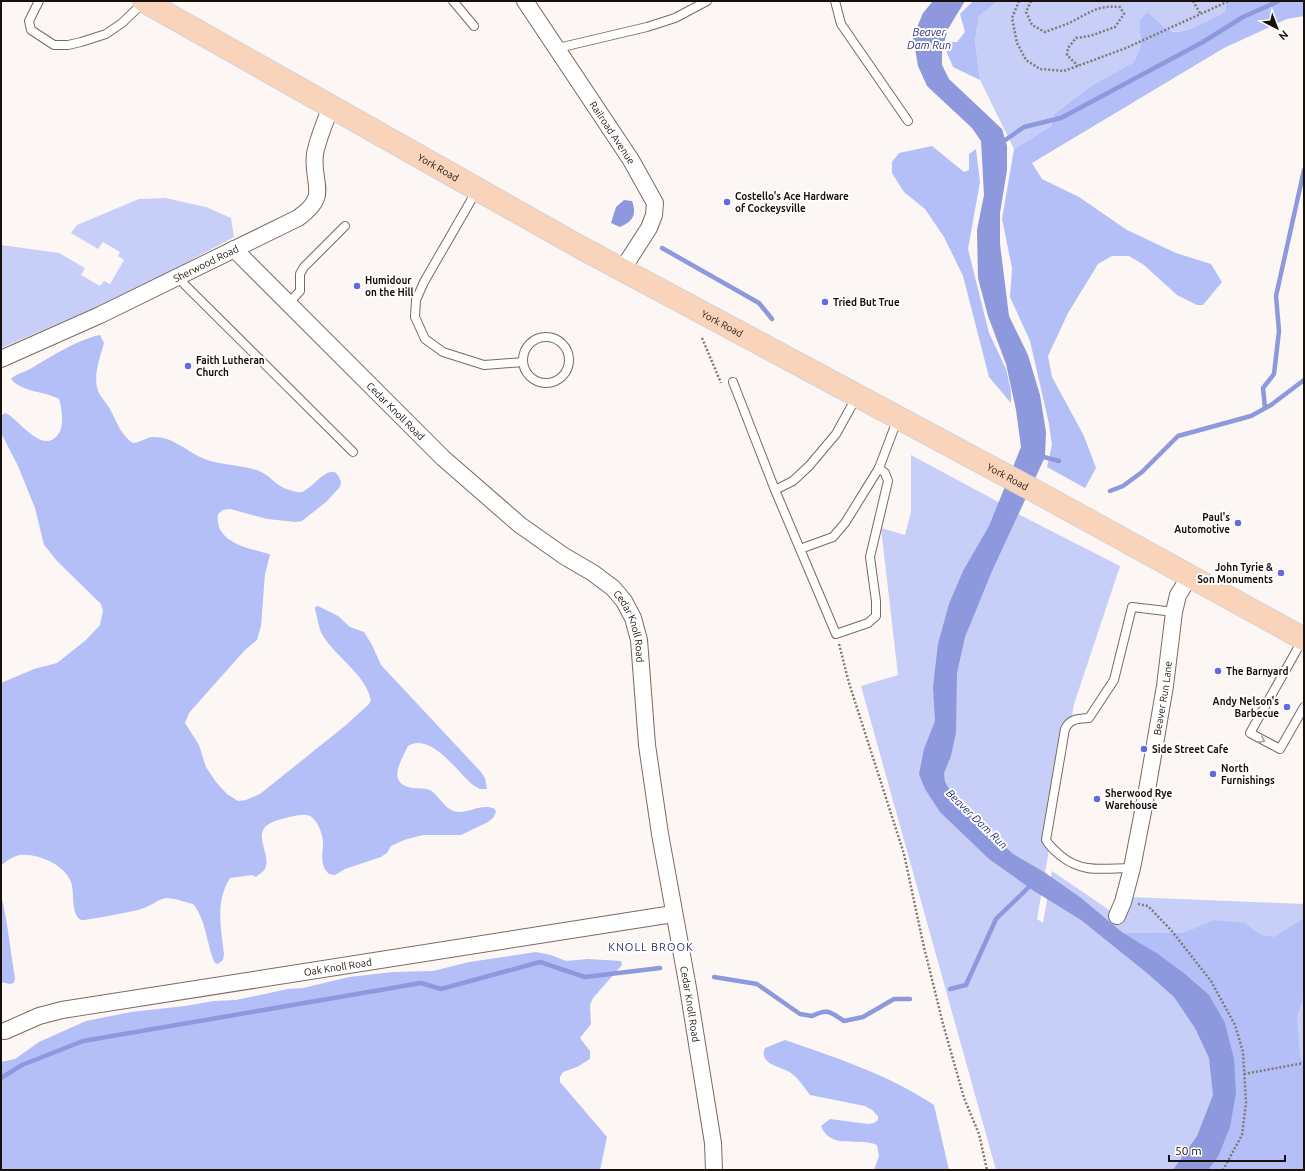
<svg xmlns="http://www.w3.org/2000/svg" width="1305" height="1171" font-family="Ubuntu,sans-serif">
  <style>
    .green { fill: #c7cef7 }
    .forest { fill: #b4bff8 }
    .water { fill: #8d98dd }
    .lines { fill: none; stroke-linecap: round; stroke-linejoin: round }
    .stream { stroke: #8d98dd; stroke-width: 4.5 }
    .service-casing { stroke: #7c695d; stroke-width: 10 }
    .minor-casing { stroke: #7c695d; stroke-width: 18 }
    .primary-casing { stroke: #d5d4d3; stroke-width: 24 }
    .path { stroke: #807976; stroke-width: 2.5; stroke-dasharray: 2 2; stroke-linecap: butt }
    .service { stroke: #fff; stroke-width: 8 }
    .minor { stroke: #fff; stroke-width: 16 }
    .primary { stroke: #fad3bb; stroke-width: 22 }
    .oneway { stroke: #a29f9d }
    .poi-dot { fill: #6269e2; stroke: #fff; stroke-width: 1.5 }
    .labels { text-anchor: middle; stroke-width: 4; stroke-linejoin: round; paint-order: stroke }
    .street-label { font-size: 10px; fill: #17100b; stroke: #fff }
    .poi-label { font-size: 10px; font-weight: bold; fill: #17100b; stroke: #fff; text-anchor: start }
    .water-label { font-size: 11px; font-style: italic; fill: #2c2e7e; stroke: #fff }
    .neighbourhood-label { font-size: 11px; letter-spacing: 1px; fill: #2c316b; stroke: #fff }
  </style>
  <rect width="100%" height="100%" fill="#fcf7f5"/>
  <g class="green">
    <path d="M998,1H1227L1225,11C1215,18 1185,35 1172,31C1164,28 1154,17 1147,12L1139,21L1141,45L1134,62L1091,86L1054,114L1051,126L1014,149L980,80L975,40L979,16Z"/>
    <polygon points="165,198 206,207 231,218 234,237 129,293 1,348 1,245 59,253 85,268 81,275 100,286 104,281 110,284 124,260 118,256 120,252 103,242 98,249 71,233 77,225 139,199"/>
    <polygon points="911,455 1002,504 1011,529 1018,514 1120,566 1074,704 1037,919 1043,923 1052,871 1115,914 1130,897 1304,904 1304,1170 996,1170 861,686 898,675 881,528 905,535 911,512"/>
  </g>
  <g class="forest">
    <polygon points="973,1 998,1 979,16 975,40 980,80 953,67 945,48 946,42 957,42 965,32 960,14"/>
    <path d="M1227,1H1304V16L1287,19L1224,48L1032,163L1042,179L1079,197L1127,230L1176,253L1211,264L1222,282L1203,305H1197L1177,295L1144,265L1129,256H1112L1098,264L1068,313L1048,356L1052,377L1084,436L1096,468L1085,488L1047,467L1052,445L1049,424L1030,341L1010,297L1012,268L1002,219L1014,149L1051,126L1054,114L1091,86L1134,62L1141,45L1139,21L1147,12C1154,17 1163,27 1171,31C1183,36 1215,18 1225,11Z"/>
    <polygon points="932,146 964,172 969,170 969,154 976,149 980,182 968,249 989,333 1006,369 1011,391 1011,403 989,377 963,276 944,237 925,209 904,192 892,173 892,162 899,153"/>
    <path d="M100,335L104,343C100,358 91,380 100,395C104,401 109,406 112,413C118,425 122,436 133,443C140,443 146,437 153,437C171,436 184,449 200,457C218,466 241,464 259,471C269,475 275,484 284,488C290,490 296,493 302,492C315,487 333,456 341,482L340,487L326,502L302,521L296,522L267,519L230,509L223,510L218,514C214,543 249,548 269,554L270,555L265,574L261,626L257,640L245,650L204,696L189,713L185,723L199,745L206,767L216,782L227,794L238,801L246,800L260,794L346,725L369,704L371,700C365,674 337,658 323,636C318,628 318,618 315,610V607L318,606L338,616L350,627L364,632L372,645L381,665L481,772L485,778L487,789H480L473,785C458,773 431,732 408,746C401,761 386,783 412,788C419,789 427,787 433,792C441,799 447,812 459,812C472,812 482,803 495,809L496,812L493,818L488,822L461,835H423L404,840L391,846L387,853L381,857L345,869L335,875L329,874C319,864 323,855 323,842C323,834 316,816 307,815C299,814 290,817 282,819C244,828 273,851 265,869C263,872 258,875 256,877L252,875L230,878C215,902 221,928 224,954L223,960L218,964L215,963C206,944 207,921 193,904C184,902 175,898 166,898C158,899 151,906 144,908C138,911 84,921 81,920C70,914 75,892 71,882C65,865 38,853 20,855C13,856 7,861 1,865V683L34,669L57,663L86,640L100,625L103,611L101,604L58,562L44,545L35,508L18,466L1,433V416L5,413C18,417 43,458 59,433C64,425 62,408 59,399C44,391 21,392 11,379C17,373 23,373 30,369C51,357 76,340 100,335Z"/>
    <path d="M1,895C8,922 10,950 15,978L14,983L10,984L1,982Z"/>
    <polygon points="1304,918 1304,994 1297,1018 1300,1056 1304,1066 1304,1170 1208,1170 1218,1157 1234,1059 1123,933 1184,933 1214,920 1244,923 1261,935 1274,937"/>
    <polygon points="536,952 551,955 566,961 588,959 621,961 622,965 593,998 590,1005 591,1024 580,1038 590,1051 590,1059 577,1067 563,1072 560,1077 560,1082 607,1137 600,1170 1,1170 1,1062 15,1059 39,1042 86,1021 131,1012 185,1006 214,1001 236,1000 288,989 303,988 349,977 393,972 433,971 469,962"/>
    <path d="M785,1040C837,1058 887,1074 934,1105L949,1170H874L879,1156L877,1145C859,1136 831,1151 821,1126L830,1119L868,1124L874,1123L878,1120V1116L872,1110L865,1106L810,1095C804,1087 799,1079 791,1073C782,1066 758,1065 765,1048Z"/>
  </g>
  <g class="water">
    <polygon points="933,1 965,1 948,29 942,50 942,65 949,79 1002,129 1007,146 1007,170 1000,213 1000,244 1009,316 1028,355 1040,395 1046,432 1045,457 992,571 965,637 957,673 956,733 951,756 944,773 945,782 953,796 965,810 1013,854 1044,872 1081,898 1123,933 1158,954 1185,974 1209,995 1225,1023 1234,1059 1236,1093 1230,1127 1218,1157 1208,1170 1173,1170 1197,1136 1213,1095 1209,1058 1195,1028 1174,997 1147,973 1081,920 1034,891 989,859 940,812 925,789 919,774 924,749 935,721 933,687 938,644 949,604 963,571 989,526 1021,447 1016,410 1006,364 988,316 978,278 977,230 984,195 981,141 972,128 927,86 918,66 913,37 923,13"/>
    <path d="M624,200L632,201C637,215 633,221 620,227L611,223L616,207Z"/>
  </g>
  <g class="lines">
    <g class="stream">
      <polyline points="1001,143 1024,127 1061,118 1203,42 1243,17 1279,1"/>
      <polyline points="662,248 759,303 772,319"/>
      <polyline points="1265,408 1263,388 1274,374 1279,331 1276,296 1304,170"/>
      <polyline points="1040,456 1059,461"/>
      <polyline points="1110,491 1123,486 1142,472 1178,436 1251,416 1271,405 1304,380"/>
      <path d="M714,977L757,984L800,1014L812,1016C828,1008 830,1012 844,1021L863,1017L894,999H910"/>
      <polyline points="950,989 966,985 996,919 1033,883"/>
      <polyline points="1,1078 22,1065 83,1041 421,983 441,989 540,962 585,977 660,968"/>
    </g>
    <defs>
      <g id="service">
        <polyline points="39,1 29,21 31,30 54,45 68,45 81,42 106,34 122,23 144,2"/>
        <polyline points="453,1 474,26"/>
        <polyline points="835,1 841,24 908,121"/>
        <polyline points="558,48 647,27 675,18 707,1"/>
        <polyline points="477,190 424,282 416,300 415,317 425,339 443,352 484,365 523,362"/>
        <polyline points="178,278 353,452"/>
        <polyline points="288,304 300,291 300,274 304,267 345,226"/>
        <circle cx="546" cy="360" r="23"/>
        <polyline points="733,382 775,490 836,634 868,623 876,616 876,601 870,557 888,481 885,473 879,468"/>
        <polyline points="775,490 793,481 809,466 836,434 857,396"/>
        <polyline points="800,549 833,537 845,523 879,468 898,418"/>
        <polyline points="1303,639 1250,733 1280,749 1304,707"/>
        <path d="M1132,868C1105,868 1083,874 1061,856C1055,851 1050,847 1046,840L1065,729C1070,718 1079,719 1089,718L1114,680L1132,607L1174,612"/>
      </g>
      <g id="minor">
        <path id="s1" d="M525,1L631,160L655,203L654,215L649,228L622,270"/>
        <path id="s2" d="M234,249L443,458L520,525L564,556L593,573L613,588L624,601L633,618L639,640L647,745L660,834L688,988L713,1143L714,1170"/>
        <path id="s3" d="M1,359L100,315L298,218C331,195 311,184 315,154C318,138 325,122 331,107"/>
        <path id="s4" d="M1117,916L1123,902L1132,868L1146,796L1165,686L1174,612L1178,595L1190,576"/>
        <path id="s5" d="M5,1031L39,1016L62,1010L673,914"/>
      </g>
      <g id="primary">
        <path id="s6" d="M144,1L578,246L1035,491L1304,639"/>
      </g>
    </defs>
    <use href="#service" class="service-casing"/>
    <use href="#minor" class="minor-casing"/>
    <use href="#primary" class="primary-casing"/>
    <g class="path">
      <polyline points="1019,1 1012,18 1017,43 1026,60 1040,69 1064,71 1126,48 1229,1"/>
      <path d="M1031,1L1026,12L1032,25L1045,32C1053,29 1062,26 1069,23C1090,13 1096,5 1120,7L1124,14L1115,27L1090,36L1076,38L1068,48L1067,55L1078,66"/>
      <polyline points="1193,1 1201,15"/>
      <polyline points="702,338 721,383"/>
      <polyline points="839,644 849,683 904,854 923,943 943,1024 964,1098 979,1134 987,1170"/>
      <polyline points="1138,904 1148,906 1171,930 1211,981 1235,1025 1243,1052 1246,1103 1242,1135 1223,1170"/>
      <polyline points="1244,1074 1304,1063"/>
    </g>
    <use href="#service" class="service"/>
    <use href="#minor" class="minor"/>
    <use href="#primary" class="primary"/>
  </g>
  <defs><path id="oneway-chevron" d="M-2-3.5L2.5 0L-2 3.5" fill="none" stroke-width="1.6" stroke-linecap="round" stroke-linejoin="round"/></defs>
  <use class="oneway" href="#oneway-chevron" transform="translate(1262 740) rotate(28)"/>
  <g class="poi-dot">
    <circle cx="727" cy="202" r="4"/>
    <circle cx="357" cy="286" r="4"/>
    <circle cx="825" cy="302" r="4"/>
    <circle cx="188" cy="366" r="4"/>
    <circle cx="1238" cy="523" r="4"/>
    <circle cx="1281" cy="573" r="4"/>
    <circle cx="1218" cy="671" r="4"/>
    <circle cx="1287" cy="707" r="4"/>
    <circle cx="1144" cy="749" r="4"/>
    <circle cx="1213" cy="774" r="4"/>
    <circle cx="1097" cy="799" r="4"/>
  </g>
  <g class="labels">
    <g class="street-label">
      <text dy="4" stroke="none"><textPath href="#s1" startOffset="158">Railroad Avenue</textPath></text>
      <text dy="4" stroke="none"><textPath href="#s6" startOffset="338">York Road</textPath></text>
      <text dy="4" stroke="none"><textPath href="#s3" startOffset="226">Sherwood Road</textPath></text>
      <text dy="4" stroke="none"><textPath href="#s6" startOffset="662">York Road</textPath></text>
      <text dy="4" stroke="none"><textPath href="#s2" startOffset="229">Cedar Knoll Road</textPath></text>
      <text dy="4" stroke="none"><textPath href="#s6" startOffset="986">York Road</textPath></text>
      <text dy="4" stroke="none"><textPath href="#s2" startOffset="553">Cedar Knoll Road</textPath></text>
      <text dy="4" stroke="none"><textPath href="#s4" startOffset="223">Beaver Run Lane</textPath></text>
      <text dy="4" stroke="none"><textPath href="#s5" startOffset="340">Oak Knoll Road</textPath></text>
      <text dy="4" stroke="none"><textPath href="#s2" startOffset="937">Cedar Knoll Road</textPath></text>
    </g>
    <g class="poi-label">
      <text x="735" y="200">Costello's Ace Hardware<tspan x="735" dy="12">of Cockeysville</tspan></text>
      <text x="365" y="284">Humidour<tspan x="365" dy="12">on the Hill</tspan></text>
      <text x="833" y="306">Tried But True</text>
      <text x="196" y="364">Faith Lutheran<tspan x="196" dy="12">Church</tspan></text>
      <text x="1230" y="521" text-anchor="end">Paul's<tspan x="1230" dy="12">Automotive</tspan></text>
      <text x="1273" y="571" text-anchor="end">John Tyrie &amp;<tspan x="1273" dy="12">Son Monuments</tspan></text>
      <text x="1226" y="675">The Barnyard</text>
      <text x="1279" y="705" text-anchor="end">Andy Nelson's<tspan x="1279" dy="12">Barbecue</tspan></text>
      <text x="1152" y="753">Side Street Cafe</text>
      <text x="1221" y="772">North<tspan x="1221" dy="12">Furnishings</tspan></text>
      <text x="1105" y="797">Sherwood Rye<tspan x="1105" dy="12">Warehouse</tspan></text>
    </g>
    <g class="water-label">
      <text x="929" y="36">Beaver<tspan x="929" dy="13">Dam Run</tspan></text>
      <text transform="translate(977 819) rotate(44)" y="4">Beaver Dam Run</text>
    </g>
    <g class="neighbourhood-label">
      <text x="651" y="951">KNOLL BROOK</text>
    </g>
  </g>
  <rect width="1305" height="1171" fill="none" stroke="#17100b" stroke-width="4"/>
  <g transform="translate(1277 28) rotate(138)" stroke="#ffffff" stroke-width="3" paint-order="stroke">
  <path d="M0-3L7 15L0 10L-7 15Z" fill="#17100b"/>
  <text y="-6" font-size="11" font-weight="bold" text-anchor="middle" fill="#17100b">N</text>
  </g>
  <path d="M1169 1155v6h116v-6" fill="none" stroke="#17100b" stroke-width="2"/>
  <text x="1175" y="1155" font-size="12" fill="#17100b" stroke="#ffffff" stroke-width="3" paint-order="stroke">50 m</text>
</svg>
